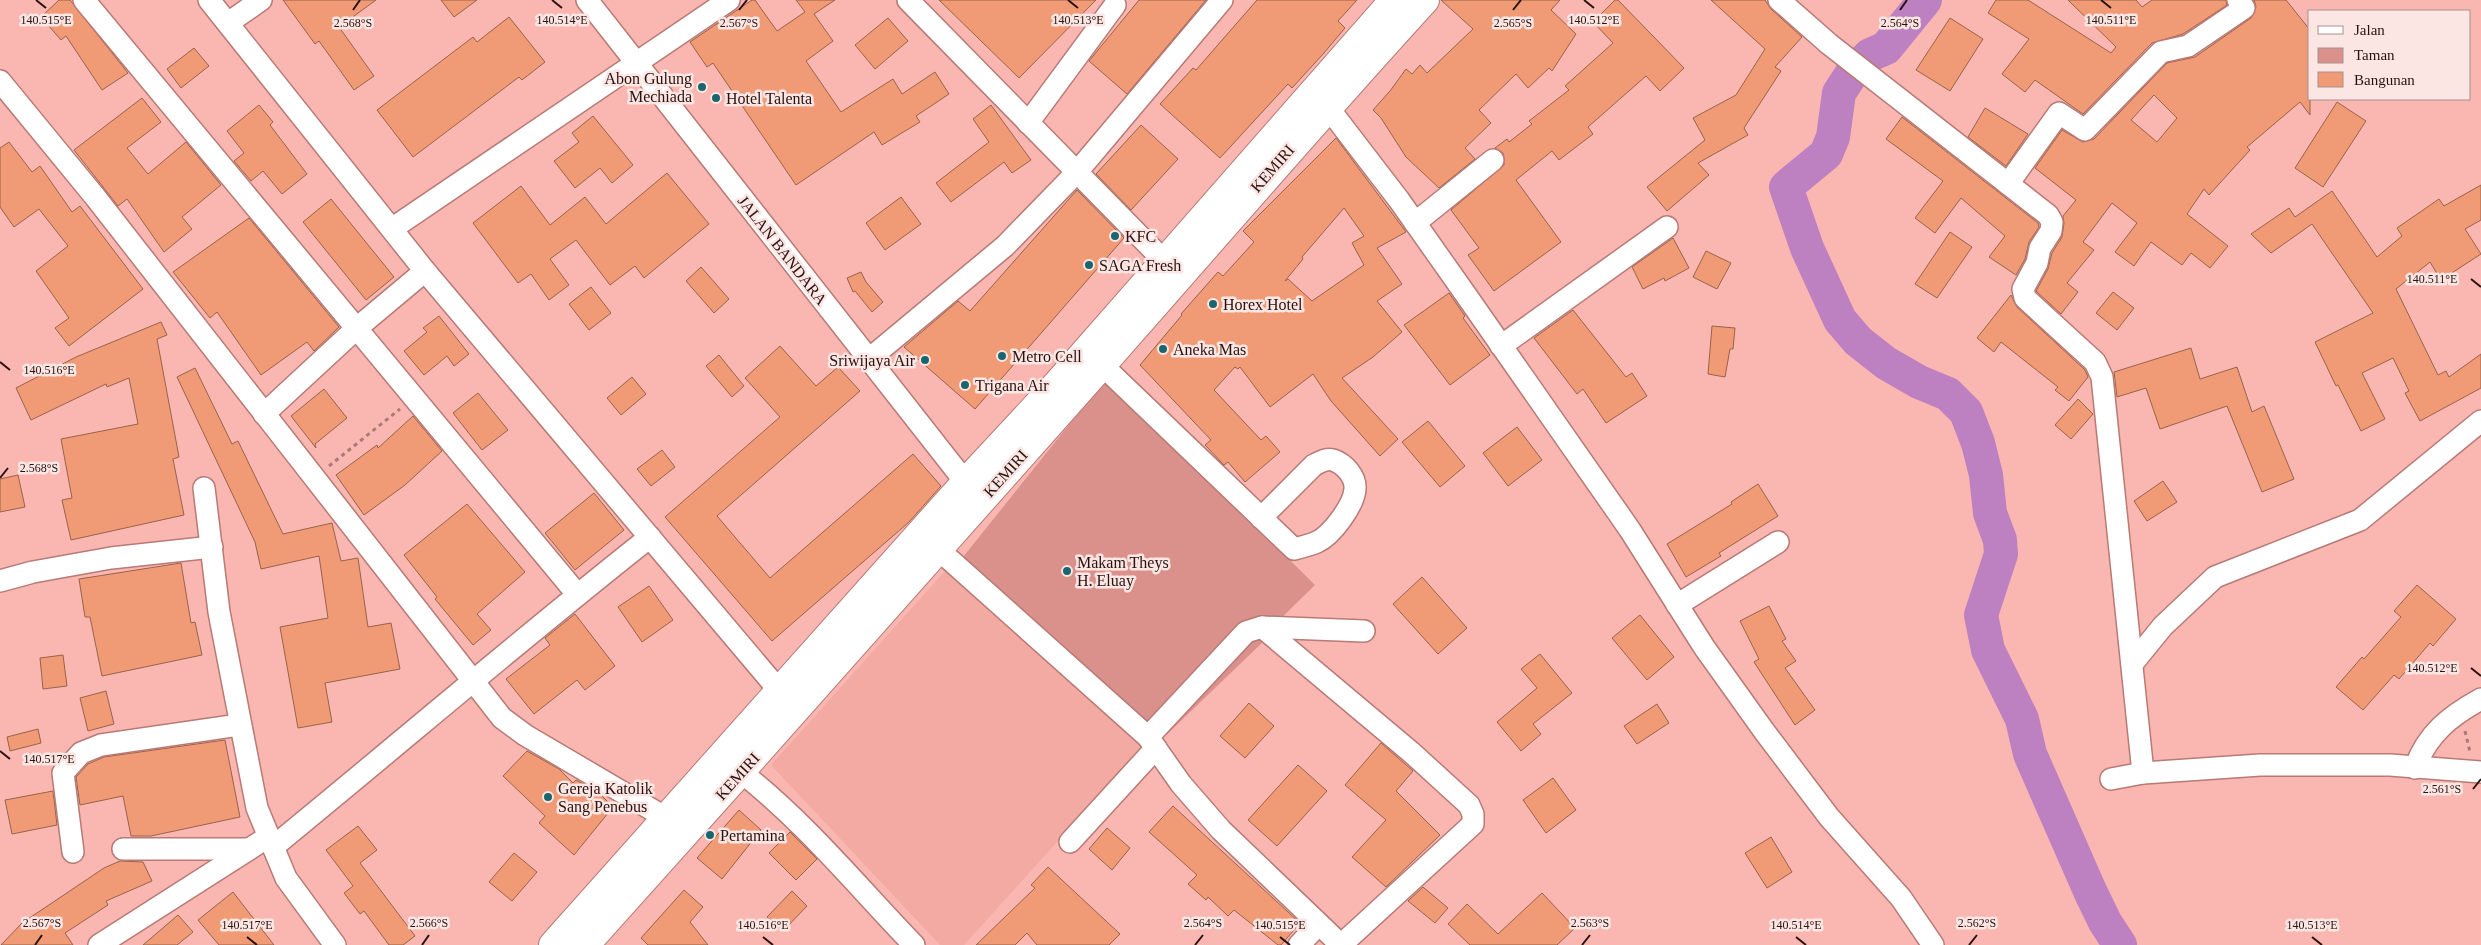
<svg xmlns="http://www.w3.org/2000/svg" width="2481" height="945" font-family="'Times New Roman',serif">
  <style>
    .built { fill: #f3aaa3 }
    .green { fill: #db918b }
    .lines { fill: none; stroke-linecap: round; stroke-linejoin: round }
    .river { stroke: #bd80c0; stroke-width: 34 }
    .building { fill: #f09b75; stroke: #98634b; fill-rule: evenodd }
    .minor-casing { stroke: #b87a75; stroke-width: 24 }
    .highway-casing { stroke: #b87a75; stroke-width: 30 }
    .path { stroke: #ac7a75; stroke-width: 3; stroke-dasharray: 4 4; stroke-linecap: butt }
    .minor { stroke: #fff; stroke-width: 21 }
    .highway { stroke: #fff; stroke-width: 28 }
    .ticks { fill: none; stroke: #291210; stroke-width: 2 }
    .poi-dot { fill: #19666e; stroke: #fbe6e3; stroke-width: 2 }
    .labels { text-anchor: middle; stroke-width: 5; stroke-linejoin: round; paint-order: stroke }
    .poi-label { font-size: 16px; fill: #291210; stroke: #fbe6e3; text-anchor: start }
    .street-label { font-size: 16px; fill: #291210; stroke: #fbe6e3 }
    .ticks-label { font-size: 12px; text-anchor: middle; fill: #291210; stroke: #fbe6e3; stroke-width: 5; stroke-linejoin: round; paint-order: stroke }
  </style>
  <rect width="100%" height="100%" fill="#fab7b1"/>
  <polygon class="built" points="945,571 1143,747 964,945 940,945 771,765"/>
  <polygon class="green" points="1104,381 1173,444 1315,585 1270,629 1264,641 1163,738 1129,706 959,562"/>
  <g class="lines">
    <polyline class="river" points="1925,0 1886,48 1870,55 1852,73 1839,93 1833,137 1826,154 1786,187 1807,248 1840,320 1858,341 1886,363 1919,382 1948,394 1966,412 1978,443 1986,475 1990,513 2000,540 2001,554 1981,615 1988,650 2022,719 2030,754 2090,891 2105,922 2120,945"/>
  </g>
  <g class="building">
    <polygon points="59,0 70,0 128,73 102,90 66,36 61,40 41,17"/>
    <polygon points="283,0 376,0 339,27 374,76 354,90 319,41 315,44"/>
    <polygon points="441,0 477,0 454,17"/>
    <polygon points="752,0 755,0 777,31 805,12 796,0 835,0 814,14 833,41 806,61 841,112 893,79 902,94 935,72 949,94 916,116 920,122 882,145 874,132 796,185 713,63 707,67 690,42"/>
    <polygon points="939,0 1096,0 1019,78"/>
    <polygon points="1139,0 1206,0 1127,94 1089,61"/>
    <polygon points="1257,0 1357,0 1338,21 1345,28 1324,53 1292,88 1288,84 1220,158 1160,104 1193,68 1196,70"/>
    <polygon points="1441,0 1560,0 1551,10 1576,34 1552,71 1549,68 1528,88 1516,74 1479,110 1491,123 1465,148 1475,159 1439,188 1406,157 1381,118 1373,110 1390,91 1406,69 1412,74 1420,65 1427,73 1473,29"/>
    <polygon points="1615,0 1618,0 1684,68 1660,91 1646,76 1588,127 1593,134 1559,160 1552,151 1516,180 1561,242 1494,291 1468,255 1479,248 1451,210 1504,165 1503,153 1495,148 1507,139 1509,142 1532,124 1529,121 1569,90 1565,86 1613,43 1593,22"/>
    <polygon points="1711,0 1765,0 1771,9 1802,37 1775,67 1781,71 1744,128 1748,135 1698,163 1709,175 1667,211 1647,187 1705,140 1693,118 1736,95 1765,49"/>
    <polygon points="1996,0 2028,0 2111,53 2116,47 2068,0 2136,0 2142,7 2152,0 2226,0 2227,5 2183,34 2152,43 2083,114 2035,80 2025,92 2002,74 2029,39 1988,13"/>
    <path d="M2254,0H2286L2310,30V115L2300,102L2247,147L2250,150L2209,195L2204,189L2187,214L2228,246L2210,268L2191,253L2182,265L2151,242L2134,266L2115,252L2137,223L2112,203L2083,242L2094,250L2067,283L2078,292L2061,314L2036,291L2048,269L2052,253L2062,237L2064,223L2063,216L2076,200L2035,168L2062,130L2083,142L2094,139L2167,63L2195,57L2251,18L2256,7ZM2154,95L2177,118L2157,142L2131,120Z"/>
    <polygon points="509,17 545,62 522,80 519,77 413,157 377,110 473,37 477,42"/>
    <polygon points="888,18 908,41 875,69 855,45"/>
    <polygon points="1950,18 1983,39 1950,91 1916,70"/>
    <polygon points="194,48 209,66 181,88 167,69"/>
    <polygon points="142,98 161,122 127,148 148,174 186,142 221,185 182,217 192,229 164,252 127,199 118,206 74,150"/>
    <polygon points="2337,102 2366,121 2323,187 2295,168"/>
    <polygon points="259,105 273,122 270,125 307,174 282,194 263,171 251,181 234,161 244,153 227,131"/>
    <polygon points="991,105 1031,160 1012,173 1004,162 951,202 936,183 989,142 973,119"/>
    <polygon points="1985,108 2028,134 2006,166 1968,137"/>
    <polygon points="593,116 633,165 612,183 600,168 575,188 554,161 579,142 572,133"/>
    <polygon points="1902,117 2038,223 2039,227 2029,242 2025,259 2016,275 1989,257 2005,236 1961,198 1935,233 1915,218 1943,181 1886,139"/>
    <polygon points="1141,125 1178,159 1131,210 1096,174"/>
    <path d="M1336,138L1406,232L1377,248L1402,284L1377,301L1402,332L1373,357L1342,378L1398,439L1380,456L1331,401L1313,374L1270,407L1240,367L1238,369L1235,367L1214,390L1261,440L1266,436L1280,452L1245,482L1228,462L1224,465L1205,445L1211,440L1140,365L1182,315L1181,314L1218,272L1223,276L1254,242L1243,231ZM1344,208L1364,236L1352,243L1364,265L1312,301L1288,279L1285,281L1303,259L1302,257Z"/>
    <polygon points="9,142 32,172 40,166 72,212 80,206 143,289 69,346 55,328 69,318 36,271 68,246 39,209 14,227 0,207 0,148"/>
    <polygon points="667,173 709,224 644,278 635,266 610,285 576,240 550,259 569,285 549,300 531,274 518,283 473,223 521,186 550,225 585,197 606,224"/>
    <polygon points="2481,185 2481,220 2465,229 2481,254 2441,280 2430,262 2396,289 2438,375 2446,371 2449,377 2481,354 2481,388 2420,421 2405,393 2409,391 2393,358 2362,373 2385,419 2361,431 2338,385 2336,386 2315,342 2373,313 2312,224 2271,253 2251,234 2289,208 2295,217 2332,191 2377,257 2402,236 2397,228 2439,199 2444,206"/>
    <polygon points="1077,190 1124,238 975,409 904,347 958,301 970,311"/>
    <polygon points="901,197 921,224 885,250 866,223"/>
    <polygon points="331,199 394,277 366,300 303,222"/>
    <polygon points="249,218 339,327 314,351 307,342 261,375 217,312 210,318 173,272"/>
    <polygon points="1950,232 1972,247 1937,298 1915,284"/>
    <polygon points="1673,238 1689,268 1665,281 1664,278 1643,289 1632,267"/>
    <polygon points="1706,251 1731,263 1717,289 1693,277"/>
    <polygon points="701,267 729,299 714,313 686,281"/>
    <polygon points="861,272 866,282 883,302 872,312 855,291 853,292 847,278"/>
    <polygon points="591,287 611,313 589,330 569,304"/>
    <polygon points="2113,292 2134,308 2117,330 2096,313"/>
    <polygon points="1449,293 1465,316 1463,318 1490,355 1450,385 1404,325"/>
    <polygon points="2011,295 2017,307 2085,370 2088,377 2069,401 2055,390 2058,387 2001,342 1994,352 1977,338"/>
    <polygon points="1573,310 1626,377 1632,373 1647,396 1606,423 1583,389 1577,394 1534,338"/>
    <polygon points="439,316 469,354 454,366 447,356 424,375 404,351 427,332 423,328"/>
    <polygon points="161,322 167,335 157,339 179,457 173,459 184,515 71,540 62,500 72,498 61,439 138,424 129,378 107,387 106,384 31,420 16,388 76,357"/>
    <polygon points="1712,326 1735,328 1733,349 1730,349 1725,377 1708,374"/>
    <polygon points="780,346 816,386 838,367 860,391 717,516 770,578 913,454 941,486 909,522 772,641 665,517 780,417 745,378"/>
    <polygon points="2191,348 2200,379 2237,367 2252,412 2264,406 2294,479 2262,492 2227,406 2160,429 2146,388 2117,397 2114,372"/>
    <polygon points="719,355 744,386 732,397 706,366"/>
    <polygon points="195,368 232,444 238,441 283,534 332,523 341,561 358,558 368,627 391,623 400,669 325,683 332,722 298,728 280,627 328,618 319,556 261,569 255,542 177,377"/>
    <polygon points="632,377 646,394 621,415 607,398"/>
    <polygon points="324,389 347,418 315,444 316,448 291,416"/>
    <polygon points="478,393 508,430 482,450 453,413"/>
    <polygon points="2078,399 2093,414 2071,439 2055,425"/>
    <polygon points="413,416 442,451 405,485 364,515 336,475 377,445 378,448"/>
    <polygon points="1428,421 1465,466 1440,487 1402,442"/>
    <polygon points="1517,427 1542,460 1508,486 1483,453"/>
    <polygon points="662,450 675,467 651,486 637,469"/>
    <polygon points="18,475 25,507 0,512 0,479"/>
    <polygon points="2163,481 2177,502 2147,521 2134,501"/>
    <polygon points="1758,484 1778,516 1719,553 1721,556 1686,577 1667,544 1732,504 1731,502"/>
    <polygon points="594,493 624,530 575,570 545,533"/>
    <polygon points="467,504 525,572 477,614 491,630 473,645 435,599 437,597 404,555"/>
    <polygon points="181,563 191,623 195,622 202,655 102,676 90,617 85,617 79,579"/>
    <polygon points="1422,577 1467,628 1438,654 1393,604"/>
    <polygon points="2417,585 2456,619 2433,646 2430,643 2399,679 2394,675 2363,710 2336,687 2362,657 2364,659 2401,617 2394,611"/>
    <polygon points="649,586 673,620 642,642 618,607"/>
    <polygon points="1769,606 1786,639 1782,641 1796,661 1785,668 1815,710 1795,725 1754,662 1759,659 1740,621"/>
    <polygon points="575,614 615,666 585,690 577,680 534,714 506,679 550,645 545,638"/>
    <polygon points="1640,615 1674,657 1647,680 1612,638"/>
    <polygon points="1540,654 1572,693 1533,724 1541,734 1521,751 1497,722 1537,688 1521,669"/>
    <polygon points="63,655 67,686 43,689 40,658"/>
    <polygon points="106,691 114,724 88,731 80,698"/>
    <polygon points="1249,703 1274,726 1245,758 1220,736"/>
    <polygon points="1657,704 1669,723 1637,744 1624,726"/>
    <polygon points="38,729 41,743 10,751 7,737"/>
    <polygon points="225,740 240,817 151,836 131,836 123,796 80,805 76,777 88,764 104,757"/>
    <polygon points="1381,743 1413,771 1396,791 1440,835 1386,887 1352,857 1386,820 1345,785"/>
    <polygon points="527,751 559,769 573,783 576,780 599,793 613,807 574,855 539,823 545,816 503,776"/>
    <polygon points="1298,765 1327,791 1277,846 1248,820"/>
    <polygon points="1553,778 1576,810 1546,833 1523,800"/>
    <polygon points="53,791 57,825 12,834 5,800"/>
    <polygon points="1173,806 1300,923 1281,945 1278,945 1234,910 1228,916 1208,897 1206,900 1188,884 1197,875 1149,832"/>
    <polygon points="739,810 761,830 722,879 697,858"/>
    <polygon points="358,826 377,850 360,863 415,936 403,945 389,945 364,911 360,914 344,893 353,886 326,850"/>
    <polygon points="1107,828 1130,848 1112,870 1089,849"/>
    <polygon points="790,832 817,859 796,880 769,853"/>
    <polygon points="1771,837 1792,872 1767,888 1745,853"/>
    <polygon points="514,853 537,872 512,901 489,882"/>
    <polygon points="120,861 143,862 152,881 106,901 108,905 65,933 73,945 1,945 22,923 104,868"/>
    <polygon points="1048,867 1120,934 1109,945 1037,945 1027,933 1015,945 976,945 1035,888 1031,885"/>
    <polygon points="1423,887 1448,908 1435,923 1408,901"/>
    <polygon points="684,890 703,907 690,922 708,945 648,945 641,938"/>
    <polygon points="792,891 807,906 783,931 767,917"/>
    <polygon points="233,892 274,945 219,945 198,920"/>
    <polygon points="1542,893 1575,928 1557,945 1470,945 1448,924 1467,904 1498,934"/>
    <polygon points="178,915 193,932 177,945 143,945"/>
  </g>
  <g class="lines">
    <defs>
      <g id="minor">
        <polyline points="84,0 577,594"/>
        <polyline points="209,0 425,271 788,701"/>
        <polyline points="587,0 974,493"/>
        <polyline points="908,0 1174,271"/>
        <polyline points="1779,0 1829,44 2048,215 2052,222 2051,231 2040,248 2037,263 2023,289 2025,298 2095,362 2102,377 2143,773"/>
        <polyline points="228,23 261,0"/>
        <polyline points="0,81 96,198 502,718 525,735 678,825"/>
        <polyline points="1320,97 1399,200 1466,295 1630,530 1704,647 1764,731 1829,817 1901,898 1933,945"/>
        <polyline points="1028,123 1115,5"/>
        <polyline points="2008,184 2059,113 2085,130 2161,52 2188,46 2244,8 2238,0"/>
        <polyline points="1415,223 1493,160"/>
        <polyline points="393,228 729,0"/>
        <polyline points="1501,346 1667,227"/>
        <polyline points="868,360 1005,246 1077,172 1222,0"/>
        <path d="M1102,365L1294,549C1302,547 1310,545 1317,542C1332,535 1354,505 1355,489C1356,477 1345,464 1333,460C1326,458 1320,462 1314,465L1261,518"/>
        <polyline points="264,414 357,328 425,271"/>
        <polyline points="204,488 219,612 257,808 286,878 335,945"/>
        <polyline points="939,550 1148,737 1181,784 1221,830 1341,945"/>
        <polyline points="0,581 33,572 111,558 212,547"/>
        <polyline points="1677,605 1778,542"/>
        <polyline points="1262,627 1412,753 1469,805 1473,814 1473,824 1341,945"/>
        <polyline points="2132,664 2163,626 2215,577 2360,520 2481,421"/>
        <polyline points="1148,737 1246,632 1262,627 1364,631"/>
        <path d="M2415,768C2427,734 2450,716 2481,699"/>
        <path d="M741,772C806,823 857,886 914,945"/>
        <polyline points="2111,779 2143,773 2260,765 2390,765 2481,772"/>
        <polyline points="1070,842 1156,748"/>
        <path d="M273,847C399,744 522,638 650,537"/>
        <polyline points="123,849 249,849"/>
        <polyline points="73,852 63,773 81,753 101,745 239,725"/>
        <polyline points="99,945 268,837"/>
        <polyline points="1299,945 1319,924"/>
      </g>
      <g id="highway">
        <polyline points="553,945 965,483 1058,383 1394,0"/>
        <path d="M585,945C758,753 929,560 1101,366C1209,244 1315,120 1425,0"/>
      </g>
    </defs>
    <use href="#minor" class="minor-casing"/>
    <use href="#highway" class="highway-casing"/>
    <g class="path">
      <polyline points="329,466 400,409"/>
      <polyline points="2465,731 2470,752"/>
    </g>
    <use href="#minor" class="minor"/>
    <use href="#highway" class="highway"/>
  </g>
  <path class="ticks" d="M36,0L46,8M552,0L562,8M1068,0L1078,8M1584,0L1594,8M2101,0L2111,8M353,10L360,0M739,10L747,0M1513,10L1521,0M1900,10L1907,0M2471,279L2481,287M0,362L10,370M0,478L8,468M2471,668L2481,676M0,751L10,759M2473,789L2481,779M247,937L257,945M763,937L773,945M1280,937L1290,945M1796,937L1806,945M2312,937L2322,945M35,945L42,935M422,945L429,935M1195,945L1203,935M1582,945L1590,935M1969,945L1977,935"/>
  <g class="poi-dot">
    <circle cx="702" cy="87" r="5"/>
    <circle cx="716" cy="98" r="5"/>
    <circle cx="1115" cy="236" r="5"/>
    <circle cx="1089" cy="265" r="5"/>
    <circle cx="1213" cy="304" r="5"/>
    <circle cx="1163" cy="349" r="5"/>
    <circle cx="1002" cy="356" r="5"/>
    <circle cx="925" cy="360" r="5"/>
    <circle cx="965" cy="385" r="5"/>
    <circle cx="1067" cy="571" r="5"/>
    <circle cx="548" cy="797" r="5"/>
    <circle cx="710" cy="835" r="5"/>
  </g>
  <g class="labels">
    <g class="poi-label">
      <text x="692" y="84" text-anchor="end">Abon Gulung<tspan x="692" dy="18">Mechiada</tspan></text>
      <text x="726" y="104">Hotel Talenta</text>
      <text x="1125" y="242">KFC</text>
      <text x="1099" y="271">SAGA Fresh</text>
      <text x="1223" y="310">Horex Hotel</text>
      <text x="1173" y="355">Aneka Mas</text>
      <text x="1012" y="362">Metro Cell</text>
      <text x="915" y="366" text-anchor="end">Sriwijaya Air</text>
      <text x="975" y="391">Trigana Air</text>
      <text x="1077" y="568">Makam Theys<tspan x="1077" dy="18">H. Eluay</tspan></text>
      <text x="558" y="794">Gereja Katolik<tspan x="558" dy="18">Sang Penebus</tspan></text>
      <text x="720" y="841">Pertamina</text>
    </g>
    <g class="street-label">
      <text transform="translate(1272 168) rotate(-49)" y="6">KEMIRI</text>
      <text transform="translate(783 250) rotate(52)" y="6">JALAN BANDARA</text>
      <text transform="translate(1005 473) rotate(-48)" y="6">KEMIRI</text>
      <text transform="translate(737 776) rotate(-48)" y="6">KEMIRI</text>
    </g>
  </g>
  <g class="ticks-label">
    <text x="46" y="24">140.515°E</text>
    <text x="562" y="24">140.514°E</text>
    <text x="1078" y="24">140.513°E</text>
    <text x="1594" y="24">140.512°E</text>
    <text x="2111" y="24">140.511°E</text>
    <text x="353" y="27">2.568°S</text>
    <text x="739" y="27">2.567°S</text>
    <text x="1513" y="27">2.565°S</text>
    <text x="1900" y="27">2.564°S</text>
    <text x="2432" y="283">140.511°E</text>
    <text x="49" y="374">140.516°E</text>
    <text x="39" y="472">2.568°S</text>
    <text x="2432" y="672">140.512°E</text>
    <text x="49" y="763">140.517°E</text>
    <text x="2442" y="793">2.561°S</text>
    <text x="42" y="927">2.567°S</text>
    <text x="429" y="927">2.566°S</text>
    <text x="1203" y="927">2.564°S</text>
    <text x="1590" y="927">2.563°S</text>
    <text x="1977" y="927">2.562°S</text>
    <text x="247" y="929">140.517°E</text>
    <text x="763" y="929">140.516°E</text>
    <text x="1280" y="929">140.515°E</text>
    <text x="1796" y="929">140.514°E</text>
    <text x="2312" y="929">140.513°E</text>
  </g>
  <rect x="2308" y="10" width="162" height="90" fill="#fbe6e3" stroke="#a7918f"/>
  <rect x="2318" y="26" width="25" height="8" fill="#ffffff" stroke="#a7918f"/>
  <text x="2354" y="35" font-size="15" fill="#291210">Jalan</text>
  <rect x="2318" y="48" width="25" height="15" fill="#db918b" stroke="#a7918f"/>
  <text x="2354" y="60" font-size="15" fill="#291210">Taman</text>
  <rect x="2318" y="72" width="25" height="15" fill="#f09b75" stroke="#a7918f"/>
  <text x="2354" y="85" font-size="15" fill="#291210">Bangunan</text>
</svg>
